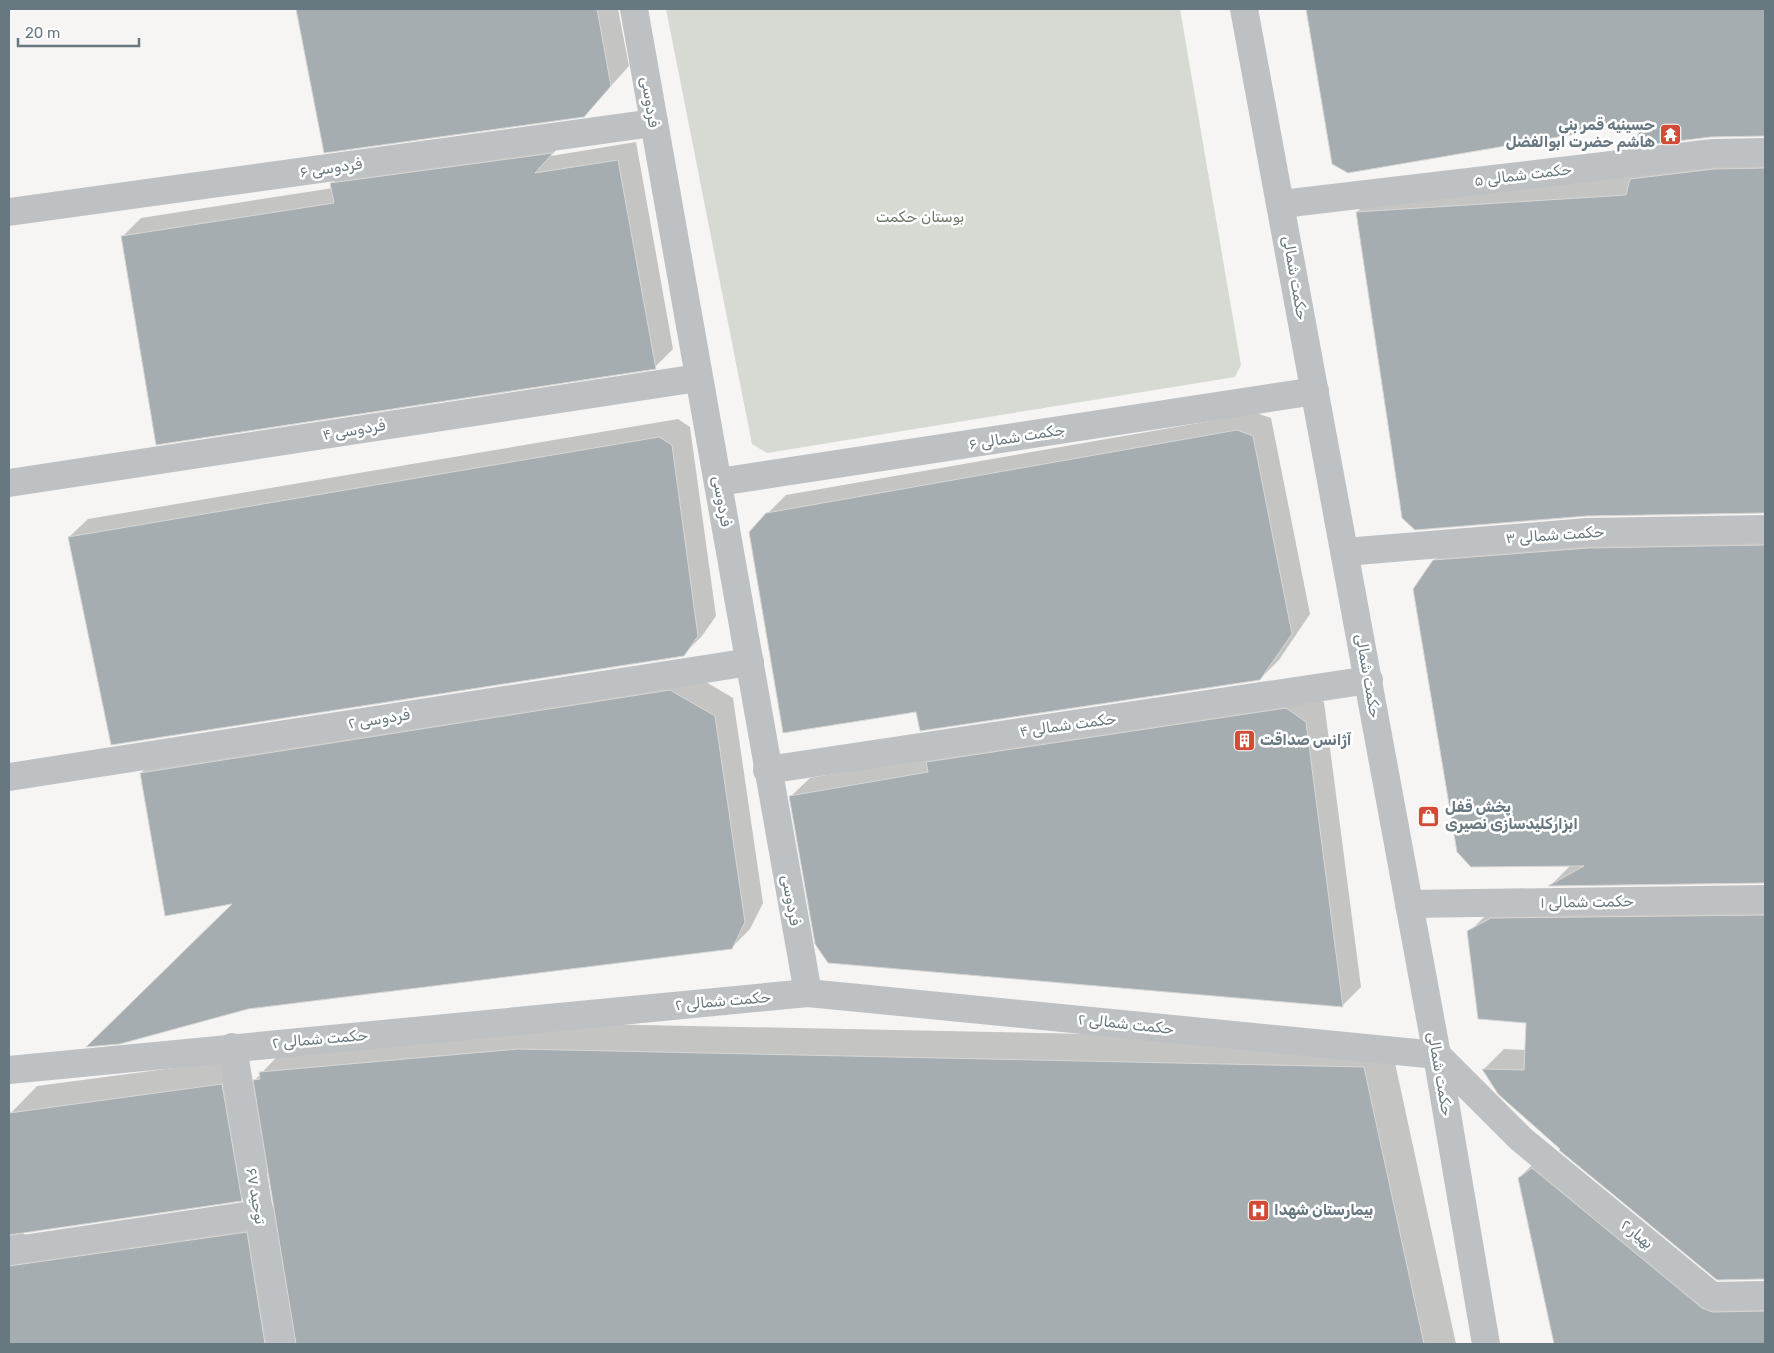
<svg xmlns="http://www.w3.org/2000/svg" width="1774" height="1353" font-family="Rubik,'Noto Naskh Arabic',sans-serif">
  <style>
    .green { fill: #d6dad2 }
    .shadow { fill: #0003; fill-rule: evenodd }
    .building { fill: #a5adb1; stroke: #d7d7d5 }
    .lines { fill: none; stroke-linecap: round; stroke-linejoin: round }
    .minor { stroke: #bdc1c4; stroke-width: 28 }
    .tertiary { stroke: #bdc1c4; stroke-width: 28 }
    .labels { text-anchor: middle; stroke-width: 5; stroke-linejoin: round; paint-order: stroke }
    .street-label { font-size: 15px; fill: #687881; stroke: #fff }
    .poi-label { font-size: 15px; font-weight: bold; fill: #687881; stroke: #fff; text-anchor: start }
    .park-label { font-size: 15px; fill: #6b7966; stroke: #fff }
  </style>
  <rect width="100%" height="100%" fill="#f6f5f3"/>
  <polygon class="green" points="666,9 1180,9 1241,365 1235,377 767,453 752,444"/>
  <g class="shadow">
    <polygon points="298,9 618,9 629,66 584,116 325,151"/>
    <polygon points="1307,9 1765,9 1765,135 1711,136 1641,121 1333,163"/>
    <polygon points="569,135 551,156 636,142 673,349 655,367 122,237 141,218 333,188 332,184 350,165"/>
    <polygon points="1765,148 1765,512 1587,515 1357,212 1378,192"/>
    <polygon points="1256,413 1271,418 1310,614 1279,660 1260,679 917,711 767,514 786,495"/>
    <polygon points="678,419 690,427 716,616 702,636 683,655 69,537 88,519"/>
    <polygon points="1765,525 1765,882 1551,885 1571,865 1434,561 1455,540"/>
    <polygon points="689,672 733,698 763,903 750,929 731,948 236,902 141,773 160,754"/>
    <polygon points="1306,690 1324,702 1361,987 1342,1006 790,797 810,778"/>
    <polygon points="1765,895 1765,1278 1718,1279 1562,1149 1484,1069 1504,1049 1526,1050 1527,1022 1469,932 1490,911"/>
    <path d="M545,1023L1390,1040L1456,1344H9V1115L37,1086L249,1058L253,1082L287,1046ZM270,1171L275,1205L39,1240L30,1239L22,1232L241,1200Z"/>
    <polygon points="1540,1157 1723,1288 1765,1291 1765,1344 1555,1344 1519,1178"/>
  </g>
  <g class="building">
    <polygon points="296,9 597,9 611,86 584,117 324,153"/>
    <polygon points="1306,9 1765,9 1765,136 1711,137 1636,146 1640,123 1348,173 1332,164"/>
    <polygon points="553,153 535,173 618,160 656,369 156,445 121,236 334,203 330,183"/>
    <polygon points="1765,168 1765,513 1587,516 1415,530 1402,518 1356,212 1626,195 1630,179 1714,169"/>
    <polygon points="1237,430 1253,436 1292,634 1260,680 920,731 916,712 783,733 749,532 766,513"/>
    <polygon points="659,437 672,445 698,636 684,656 111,745 68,537"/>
    <polygon points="1765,545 1765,883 1548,886 1584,866 1471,867 1457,852 1413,589 1433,560 1588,548"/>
    <polygon points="670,690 715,716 745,922 732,949 248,1009 120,1044 86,1047 232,904 165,916 140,773"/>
    <polygon points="1286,708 1306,722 1343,1007 828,963 815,944 789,796 928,772 926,762"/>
    <polygon points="1765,915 1765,1279 1717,1280 1559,1150 1560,1149 1498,1094 1482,1069 1524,1070 1526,1023 1478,1019 1467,931 1491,918"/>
    <polygon points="518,1049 1364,1067 1424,1344 296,1344 253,1080 260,1079 259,1072"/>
    <polygon points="222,1084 242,1201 9,1235 9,1113"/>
    <polygon points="1532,1168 1702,1308 1712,1312 1765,1311 1765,1344 1554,1344 1518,1178"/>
    <polygon points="247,1232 265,1344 9,1344 9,1266"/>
  </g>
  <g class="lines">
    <g class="minor">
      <polyline points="634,9 808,993"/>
      <polyline points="1282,204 1713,153 1765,152"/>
      <polyline points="9,212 653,123"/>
      <polyline points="719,482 1315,391"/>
      <polyline points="9,483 698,378"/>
      <polyline points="1345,552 1587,532 1765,529"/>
      <polyline points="767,770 1369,680"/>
      <polyline points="9,777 750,662"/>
      <polyline points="1409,904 1765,899"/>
      <polyline points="232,1047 281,1344"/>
      <polyline points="9,1070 808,993 1437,1055 1521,1139 1712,1296 1765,1295"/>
      <polyline points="9,1251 259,1214"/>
    </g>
    <polyline class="tertiary" points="1244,9 1437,1055 1486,1344"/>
  </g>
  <defs>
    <symbol id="temple-square" viewBox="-11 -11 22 22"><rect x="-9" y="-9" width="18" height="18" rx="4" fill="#d34b36" stroke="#fff"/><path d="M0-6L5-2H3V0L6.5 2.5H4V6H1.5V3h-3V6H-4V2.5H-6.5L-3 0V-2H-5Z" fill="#fff"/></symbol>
    <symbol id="building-square" viewBox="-11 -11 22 22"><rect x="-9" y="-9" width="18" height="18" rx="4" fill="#d34b36" stroke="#fff"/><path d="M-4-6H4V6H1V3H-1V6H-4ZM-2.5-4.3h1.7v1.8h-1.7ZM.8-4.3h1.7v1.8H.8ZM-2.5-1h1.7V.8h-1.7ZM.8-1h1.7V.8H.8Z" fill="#fff"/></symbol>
    <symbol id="shop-square" viewBox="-11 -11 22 22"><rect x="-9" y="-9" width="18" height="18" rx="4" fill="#d34b36" stroke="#fff"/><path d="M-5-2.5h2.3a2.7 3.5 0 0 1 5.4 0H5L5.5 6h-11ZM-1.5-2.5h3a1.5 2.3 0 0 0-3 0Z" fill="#fff"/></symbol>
    <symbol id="hospital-square" viewBox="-11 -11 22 22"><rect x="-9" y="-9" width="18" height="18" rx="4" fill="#d34b36" stroke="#fff"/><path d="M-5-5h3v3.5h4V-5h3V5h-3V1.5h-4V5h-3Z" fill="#fff"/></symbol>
  </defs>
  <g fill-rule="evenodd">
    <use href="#temple-square" x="1658" y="122" width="25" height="25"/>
    <use href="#building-square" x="1232" y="728" width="25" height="25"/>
    <use href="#shop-square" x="1416" y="804" width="25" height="25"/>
    <use href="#hospital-square" x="1246" y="1198" width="25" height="25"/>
  </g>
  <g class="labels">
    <g class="street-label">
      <text transform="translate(650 102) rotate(81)" y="5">فردوسی</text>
      <text transform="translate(331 168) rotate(-8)" y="5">فردوسی ۶</text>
      <text transform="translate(1523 175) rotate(-7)" y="5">حکمت شمالی ۵</text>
      <text transform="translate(1295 278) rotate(80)" y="5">حکمت شمالی</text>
      <text transform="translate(354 430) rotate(-9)" y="5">فردوسی ۴</text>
      <text transform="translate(1017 437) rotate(-9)" y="5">جکمت شمالی ۶</text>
      <text transform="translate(722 501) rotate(80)" y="5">فردوسی</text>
      <text transform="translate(1555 535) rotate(-4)" y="5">حکمت شمالی ۳</text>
      <text transform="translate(1368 676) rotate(80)" y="5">حکمت شمالی</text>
      <text transform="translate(379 719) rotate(-9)" y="5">فردوسی ۲</text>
      <text transform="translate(1068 725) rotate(-8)" y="5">حکمت شمالی ۴</text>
      <text transform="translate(791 900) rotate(80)" y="5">فردوسی</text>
      <text transform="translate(1587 902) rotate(-1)" y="5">حکمت شمالی ۱</text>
      <text transform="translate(723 1001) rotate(-5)" y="5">حکمت شمالی ۲</text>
      <text transform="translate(1126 1024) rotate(6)" y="5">حکمت شمالی ۲</text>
      <text transform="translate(320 1039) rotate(-5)" y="5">حکمت شمالی ۲</text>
      <text transform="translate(1440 1074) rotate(80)" y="5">حکمت شمالی</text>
      <text transform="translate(256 1196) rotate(81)" y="5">توحید ۶۷</text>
      <text transform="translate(1637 1234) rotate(39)" y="5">بهیار ۲</text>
    </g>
    <g class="poi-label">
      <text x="1655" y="130" text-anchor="end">حسینیه قمر بنی<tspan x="1655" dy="17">هاشم حضرت ابوالفضل</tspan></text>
      <text x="1260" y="745">آژانس صداقت</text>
      <text x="1445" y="812">پخش قفل<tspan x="1445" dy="17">ابزارکلیدسازی نصیری</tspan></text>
      <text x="1274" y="1215">بیمارستان شهدا</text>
    </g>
    <g class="park-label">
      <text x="920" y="222">بوستان حکمت</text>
    </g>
  </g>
  <rect width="1774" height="1353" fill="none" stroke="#687881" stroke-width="20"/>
  <path d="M18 38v8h121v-8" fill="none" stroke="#687881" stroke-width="2.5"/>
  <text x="25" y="38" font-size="15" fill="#687881" stroke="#ffffff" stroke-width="4" paint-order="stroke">20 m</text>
</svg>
